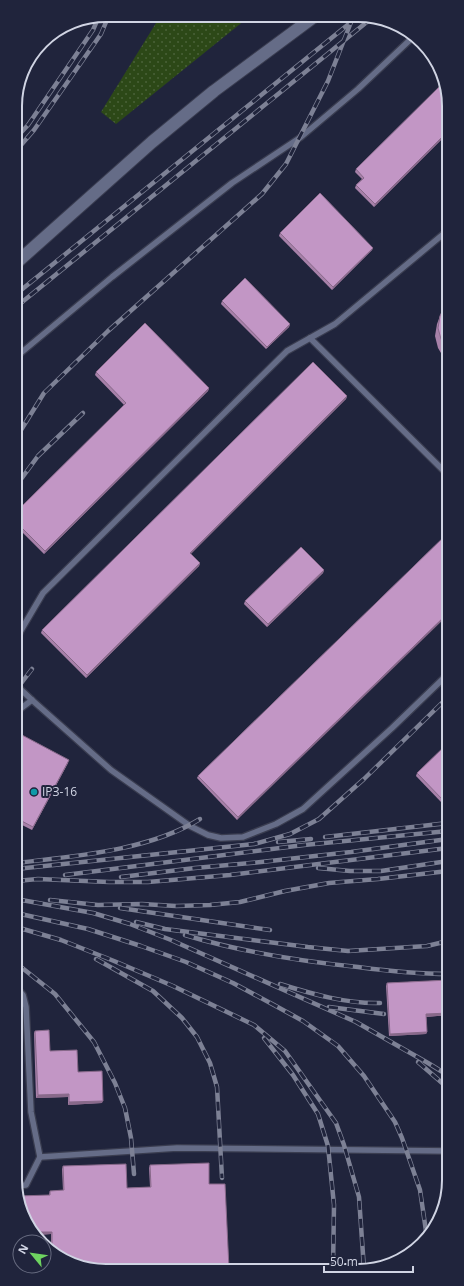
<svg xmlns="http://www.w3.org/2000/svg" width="464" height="1286" font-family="'Open Sans',sans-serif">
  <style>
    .grass { fill: url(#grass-dots) }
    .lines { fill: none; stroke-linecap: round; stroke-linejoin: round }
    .service-casing { stroke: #3a3d50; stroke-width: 8 }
    .tertiary-casing { stroke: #3a3d50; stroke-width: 14 }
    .service { stroke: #656c87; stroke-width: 5.5 }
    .tertiary { stroke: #656c87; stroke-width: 12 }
    .rail-casing { stroke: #7d8195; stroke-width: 4.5 }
    .rail { stroke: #20243c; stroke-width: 3; stroke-dasharray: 9; stroke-linecap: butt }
    .wall { fill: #a781a9 }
    .shaded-wall { fill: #88698a }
    .building { fill: #c296c5; stroke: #88698a }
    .culture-dot { fill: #0f9aa8; stroke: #20243c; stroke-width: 1.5 }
    .labels { text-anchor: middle; stroke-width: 4; stroke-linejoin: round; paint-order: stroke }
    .poi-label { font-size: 12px; fill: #d0d4e3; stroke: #20243c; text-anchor: start }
    .rim { fill: none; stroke: #d0d4e3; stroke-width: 2 }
  </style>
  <defs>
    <pattern id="grass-dots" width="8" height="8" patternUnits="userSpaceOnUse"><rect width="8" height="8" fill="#2c4817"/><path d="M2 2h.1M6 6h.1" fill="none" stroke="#4a6239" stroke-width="1.8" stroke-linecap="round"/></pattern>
  </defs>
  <rect width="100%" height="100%" fill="#20243c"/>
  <polygon class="grass" points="161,15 250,16 116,124 101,112"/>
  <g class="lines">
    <defs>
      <g id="service">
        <polyline points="310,338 448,475"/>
        <polyline points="16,357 112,277 232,183 301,137 358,89 413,37"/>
        <polyline points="16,644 20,632 43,593 287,351 335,324 447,231"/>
        <polyline points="16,685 32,700 111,770 190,826 208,835 221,838 243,837 276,824 303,809 392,728 448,674"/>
        <polyline points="16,712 32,700"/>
        <polyline points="16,987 23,995 26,1007 31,1112 40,1157 26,1185 17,1186"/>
        <polyline points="40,1157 177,1148 449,1151"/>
      </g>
      <polyline id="tertiary" points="15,264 152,142 214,91 315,16"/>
    </defs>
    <use href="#service" class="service-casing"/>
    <use href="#tertiary" class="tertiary-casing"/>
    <use href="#service" class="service"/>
    <use href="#tertiary" class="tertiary"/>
    <defs>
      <g id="rail">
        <polyline points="15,139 28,125 93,30 99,16"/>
        <polyline points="15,152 34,130 101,34 109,15"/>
        <polyline points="15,295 350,23"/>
        <polyline points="16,307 373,17"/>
        <polyline points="16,438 44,393 108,331 262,194 286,164 328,81 353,17"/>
        <polyline points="16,486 38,456 83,413"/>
        <polyline points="16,690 32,669"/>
        <polyline points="325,837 448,823"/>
        <polyline points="278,842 311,839"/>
        <path d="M16,863C76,856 148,851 200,819"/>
        <polyline points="318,868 350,871 381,871 448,861"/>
        <polyline points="16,869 254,844 290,834 319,819 364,779 448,697"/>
        <polyline points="65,875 304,845 448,831"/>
        <polyline points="121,877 195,868 261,862 351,852 448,839"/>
        <polyline points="16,881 38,879 109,882 148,882 230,875 448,848"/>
        <polyline points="16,899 93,913 130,924 171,940 356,1022 428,1063 449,1076"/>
        <polyline points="50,900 98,905 142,904 176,906 210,905 240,902 285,891 329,883 378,879 448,871"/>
        <polyline points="120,908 270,930"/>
        <polyline points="16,913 88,929 141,946 186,962 233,983 274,1005 303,1021 338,1046 364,1076 395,1122 402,1138 420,1190 427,1238"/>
        <polyline points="136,922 165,929 308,947 348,951 427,946 448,941"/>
        <polyline points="16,927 61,940 114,961 173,986 254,1025 285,1051 336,1123 344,1145 359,1197 364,1269"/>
        <path d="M185,935C241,952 299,961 358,967C388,971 418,974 449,974"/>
        <polyline points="96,959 153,991 182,1018 197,1037 210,1063 217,1087 222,1178"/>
        <polyline points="16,963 55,994 94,1042 115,1083 125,1108 131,1138 134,1174"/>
        <path d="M280,984C312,994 347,1004 380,1003"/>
        <polyline points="329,1007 384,1014"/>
        <polyline points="264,1038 293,1075 318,1114 328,1146 334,1205 333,1269"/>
        <polyline points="418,1062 449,1089"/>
      </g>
    </defs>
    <use href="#rail" class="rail-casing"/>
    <use href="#rail" class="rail"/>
  </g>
  <g class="wall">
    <polygon points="447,88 447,134 374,207 355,188 356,185 362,179 355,172 356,169"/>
    <polygon points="280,233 373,248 372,250 332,290 279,236"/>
    <polygon points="222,301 290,324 289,327 266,349 221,304"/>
    <polygon points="448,303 448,361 444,358 438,348 435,336 437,324 440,316"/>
    <polygon points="96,372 209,388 208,391 44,554 16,526 16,512 124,405 95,375"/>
    <polygon points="347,396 346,399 190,554 200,563 199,566 86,678 41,633 42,630"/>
    <polygon points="448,533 237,820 197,778 198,776"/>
    <polygon points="324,570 323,573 267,627 244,604 245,601"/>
    <polygon points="16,745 68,763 32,830 16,822"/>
    <polygon points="417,773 448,795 441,802 416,776"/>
    <polygon points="449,980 449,1015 426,1017 427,1032 426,1034 389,1036 386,986 387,983"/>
    <polygon points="35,1031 50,1051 78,1072 102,1103 68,1105 68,1097 36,1098 34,1033"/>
    <polygon points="150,1165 209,1184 88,1269 51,1250 51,1234 37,1235 17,1198 49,1195 50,1191 63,1191 62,1169 63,1166 127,1188 150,1187 149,1168"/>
  </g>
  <g class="shaded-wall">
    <polygon points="447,132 447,134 374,207 375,204"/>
    <polygon points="373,248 372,250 332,290 333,287"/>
    <polygon points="290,324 289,327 266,349 267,347"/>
    <polygon points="209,388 208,391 44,554 45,551"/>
    <polygon points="347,396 346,399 189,556 190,553"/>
    <polygon points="200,563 199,566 86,678 87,675"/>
    <polygon points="324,570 323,573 267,627 268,624"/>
    <polygon points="448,613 448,615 237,820 238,817"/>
    <polygon points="69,760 68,763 32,830 33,827"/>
    <polygon points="448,793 448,795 441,802 442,799"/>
    <polygon points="449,1013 449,1015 425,1017 426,1014"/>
    <polygon points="427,1032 426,1034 389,1036 390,1034"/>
    <polygon points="69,1094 68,1097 36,1098 38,1095"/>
    <polygon points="103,1101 102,1103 68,1105 69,1102"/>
    <polygon points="35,1232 52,1232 51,1234 37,1235"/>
  </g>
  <g class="building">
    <polygon points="444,82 447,88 447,132 375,204 356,185 364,178 356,169"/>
    <polygon points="320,193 373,248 333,287 280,233"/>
    <polygon points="245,278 290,324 267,347 222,301"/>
    <polygon points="448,303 448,350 441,339 438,328 440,316 445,305"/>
    <polygon points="145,323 209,388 45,551 16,522 16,512 126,403 96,372"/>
    <polygon points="313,362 347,396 190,553 200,563 87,675 42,630"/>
    <polygon points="448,533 448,613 238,817 198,776"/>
    <polygon points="301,547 324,570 268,624 245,601"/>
    <polygon points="22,735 69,760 33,827 16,818 16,745"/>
    <polygon points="448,743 448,793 442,799 417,773"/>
    <polygon points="449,980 449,1013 426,1014 427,1032 390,1034 387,983"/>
    <polygon points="49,1030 50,1051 77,1050 78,1072 102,1071 103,1101 69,1102 69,1094 38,1095 35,1031"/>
    <polygon points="209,1163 209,1184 225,1184 229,1269 88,1269 52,1250 52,1232 35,1232 17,1198 17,1196 50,1195 50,1191 64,1190 63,1166 126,1164 127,1188 151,1187 150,1165"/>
  </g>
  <circle class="culture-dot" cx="34" cy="792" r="4"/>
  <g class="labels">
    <g class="poi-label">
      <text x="42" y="796">ІРЗ-16</text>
    </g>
  </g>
  <path d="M0 0H464V1286H0ZM106 22H358A84 84 0 0 1 442 106V1180A84 84 0 0 1 358 1264H106A84 84 0 0 1 22 1180V106A84 84 0 0 1 106 22Z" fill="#20243c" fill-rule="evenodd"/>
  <path class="rim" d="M106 22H358A84 84 0 0 1 442 106V1180A84 84 0 0 1 358 1264H106A84 84 0 0 1 22 1180V106A84 84 0 0 1 106 22Z"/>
  <g transform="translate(32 1254) rotate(299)"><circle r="19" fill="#20243c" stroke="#666a7f"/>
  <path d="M0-3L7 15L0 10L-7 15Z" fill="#6ed360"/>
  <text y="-6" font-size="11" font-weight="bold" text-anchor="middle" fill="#d0d4e3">N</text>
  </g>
  <path d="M324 1266v6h89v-6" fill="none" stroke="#d0d4e3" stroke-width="2"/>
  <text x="330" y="1266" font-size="12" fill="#d0d4e3" stroke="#20243c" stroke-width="3" paint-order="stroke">50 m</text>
</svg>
